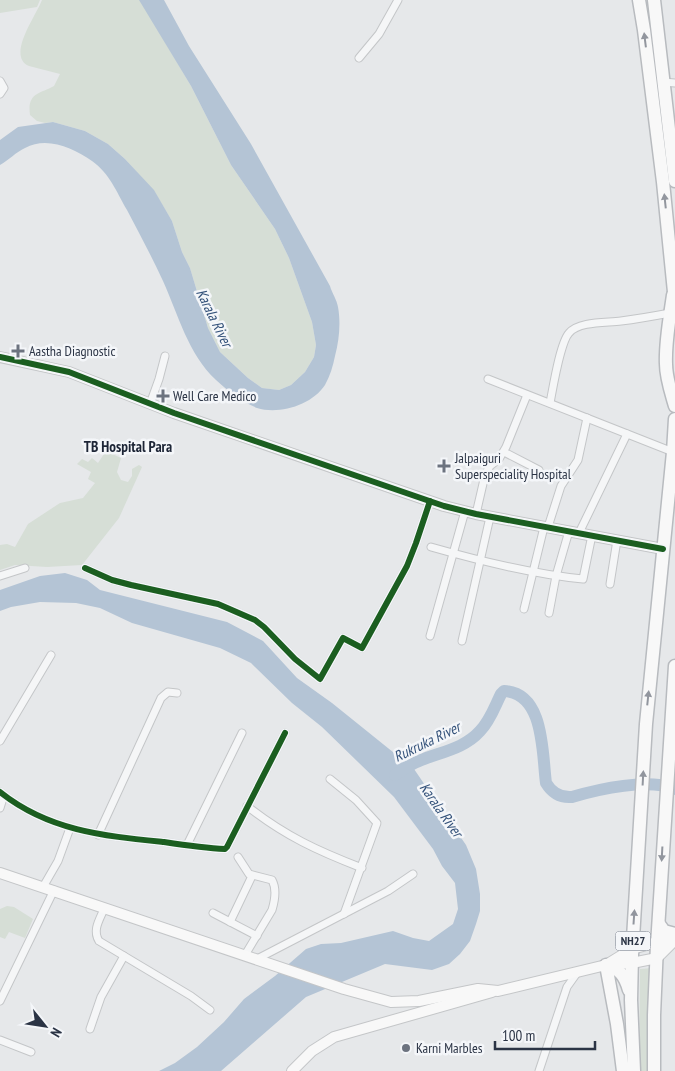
<svg xmlns="http://www.w3.org/2000/svg" width="675" height="1071" font-family="'PT Sans Narrow',sans-serif">
  <style>
    .green { fill: #d6ded6 }
    .water { fill: #b4c4d5 }
    .lines { fill: none; stroke-linecap: round; stroke-linejoin: round }
    .river { stroke: #b4c4d5; stroke-width: 12 }
    .street-casing { stroke: #c4c6c8; stroke-width: 9 }
    .secondary-casing { stroke: #c4c6c8; stroke-width: 12 }
    .highway-casing { stroke: #b8bbbf; stroke-width: 15 }
    .street { stroke: #f5f6f7; stroke-width: 7 }
    .secondary { stroke: #f8f8f8; stroke-width: 10 }
    .highway { stroke: #f8f8f8; stroke-width: 12 }
    .cycleway-casing { stroke: #f4f6f9; stroke-width: 9 }
    .cycleway { stroke: #1b5e20; stroke-width: 6 }
    .oneway { fill: #92969e }
    .poi-dot { fill: #6c737f; stroke: #f4f6f9; stroke-width: 2 }
    .labels { text-anchor: middle; stroke-width: 5; stroke-linejoin: round; paint-order: stroke }
    .shield { fill: #f4f6f9; stroke: #676e7b; stroke-width: 1 }
    .shield-label { font-size: 12px; font-weight: bold; fill: #2b3445 }
    .poi-label { font-size: 14px; fill: #2b3445; stroke: #f4f6f9; text-anchor: start }
    .water-label { font-size: 15px; font-style: italic; fill: #34527a; stroke: #f4f6f9 }
    .neighbourhood-label { font-size: 15px; font-weight: bold; fill: #1d2536; stroke: #f4f6f9 }
  </style>
  <rect width="100%" height="100%" fill="#e6e8ea"/>
  <g class="green">
    <polygon points="0,0 40,0 37,7 0,13"/>
    <path d="M42,0H140L191,86L231,165L275,229L289,258L312,322L316,345L314,357L305,372L291,385L279,390L262,388L248,378L220,352L208,328L190,268L182,252L172,221L154,191L125,159L108,144L85,131L53,122L45,123L37,121L30,115C27,93 39,94 54,86L60,74L29,66C6,56 36,16 42,0Z"/>
    <polygon points="106,451 121,458 117,472 121,480 128,482 132,476 132,469 139,465 142,467 119,518 82,565 47,567 15,565 0,570 0,545 7,544 15,547 28,524 60,503 83,498 95,483 88,479 91,472 77,464 82,459 88,462 92,458 98,463"/>
    <polygon points="7,906 14,907 33,919 25,938 9,932 5,939 0,937 0,909"/>
    <polygon points="652,968 651,1071 639,1071 640,969"/>
  </g>
  <g class="water">
    <path d="M139,0H164L189,46L251,144L330,286C332,293 337,300 338,307C341,323 339,341 335,356C333,366 330,376 325,385C312,405 279,415 257,408C242,402 228,391 216,380C188,354 178,314 163,281C152,257 139,233 127,210C116,191 110,174 92,161C73,148 47,136 25,148C16,152 9,160 0,165V140L18,127L53,122L85,131L108,144L125,159L154,190L172,221L182,252L190,268L208,328L220,352L248,378L262,388L279,390L291,385L305,372L314,357L316,345L312,322L289,258L275,229L231,165L191,86Z"/>
    <polygon points="65,573 87,580 100,590 227,622 263,641 297,678 332,703 414,769 466,845 476,869 480,894 480,911 476,924 470,941 460,954 449,964 432,970 385,964 306,997 221,1071 159,1071 175,1063 197,1047 224,1022 244,999 275,976 306,949 321,944 341,943 393,931 413,938 429,941 453,924 458,909 455,883 442,866 433,849 394,797 322,727 292,703 251,663 220,648 132,623 100,608 76,603 40,602 11,607 0,611 0,590 40,576"/>
  </g>
  <g class="lines">
    <path class="river" d="M395,775C403,770 410,764 419,761C440,752 464,749 480,731C490,721 495,706 501,694L504,691C545,693 542,754 546,783C552,793 560,798 572,797C599,789 648,778 675,789"/>
    <defs>
      <g id="street">
        <polyline points="359,58 379,34 398,0"/>
        <polyline points="0,81 4,88 0,94"/>
        <polyline points="663,82 675,83"/>
        <polyline points="488,379 673,452"/>
        <path d="M550,403C553,388 560,343 569,333C579,321 607,323 621,321C637,319 654,316 670,313"/>
        <polyline points="150,404 159,379 165,356"/>
        <polyline points="504,452 539,470"/>
        <polyline points="476,514 485,475 490,466 499,459 506,447 527,395"/>
        <polyline points="548,527 561,486 578,460 587,418"/>
        <polyline points="579,533 627,434"/>
        <path d="M431,547C480,561 531,574 583,579L592,535"/>
        <polyline points="85,568 112,580 131,585 218,604 255,620 264,627 295,659 320,679 343,638 362,648 407,566 416,543 430,501"/>
        <polyline points="0,576 25,568"/>
        <polyline points="610,584 617,540"/>
        <polyline points="524,609 544,527"/>
        <polyline points="549,613 556,576 569,531"/>
        <polyline points="430,636 465,511"/>
        <polyline points="462,641 490,517"/>
        <polyline points="0,741 51,655"/>
        <polyline points="330,779 356,800 377,823 344,914"/>
        <path d="M0,792C49,831 104,836 164,842C184,845 205,848 225,849L227,847L285,733"/>
        <path d="M247,806C285,836 318,851 362,868"/>
        <polyline points="0,808 4,795"/>
        <polyline points="98,835 161,698 168,692 177,693"/>
        <polyline points="187,845 242,733"/>
        <path d="M238,857L249,874L272,880C277,889 275,900 272,910L245,955"/>
        <polyline points="43,887 58,861 70,828"/>
        <path d="M104,909C100,919 92,930 99,941L191,996L210,1010"/>
        <polyline points="213,913 257,936"/>
        <polyline points="230,922 252,876"/>
        <polyline points="257,959 388,891 413,874"/>
        <polyline points="0,1001 54,890"/>
        <polyline points="90,1029 101,997 124,956"/>
        <polyline points="0,1040 31,1052"/>
        <polyline points="539,1071 567,987 577,973"/>
      </g>
      <g id="secondary">
        <polyline points="0,357 69,372 174,413 444,506 476,514 663,549"/>
        <polyline points="0,873 344,989 391,1002 419,1001 478,989 498,991 606,965"/>
        <polyline points="675,937 632,949 606,965 632,963 657,958 675,940"/>
        <polyline points="292,1071 312,1051 334,1037 492,992"/>
      </g>
      <g id="highway">
        <polyline points="639,0 644,30 663,182 675,302"/>
        <polyline points="654,0 675,181"/>
        <path d="M673,295C670,317 665,341 666,364C666,378 671,392 675,406"/>
        <polyline points="659,924 664,931 675,934"/>
        <path d="M623,1071L617,1024L606,965C620,969 625,976 629,990"/>
        <polyline points="634,1071 631,1000 632,955 646,724 673,452 675,419"/>
        <polyline points="654,1071 654,1015 657,945 675,666"/>
      </g>
    </defs>
    <use href="#street" class="street-casing"/>
    <use href="#secondary" class="secondary-casing"/>
    <use href="#highway" class="highway-casing"/>
    <use href="#street" class="street"/>
    <use href="#secondary" class="secondary"/>
    <use href="#highway" class="highway"/>
    <defs>
      <g id="cycleway">
        <polyline points="0,357 69,372 174,413 444,506 476,514 663,549"/>
        <polyline points="85,568 112,580 131,585 218,604 255,620 264,627 295,659 320,679 343,638 362,648 407,566 416,543 430,501"/>
        <path d="M0,792C49,831 104,836 164,842C184,845 205,848 225,849L227,847L285,733"/>
      </g>
    </defs>
    <use href="#cycleway" class="cycleway-casing"/>
    <use href="#cycleway" class="cycleway"/>
  </g>
  <defs><path id="oneway-solid" d="M-6-.8H1V-3.2L6.5 0L1 3.2V.8H-6Z" transform="scale(1.25)"/></defs>
  <g class="oneway">
    <use href="#oneway-solid" transform="translate(645 40) rotate(-97)"/>
    <use href="#oneway-solid" transform="translate(665 201) rotate(-96)"/>
    <use href="#oneway-solid" transform="translate(648 698) rotate(-84)"/>
    <use href="#oneway-solid" transform="translate(643 778) rotate(-87)"/>
    <use href="#oneway-solid" transform="translate(662 854) rotate(93)"/>
    <use href="#oneway-solid" transform="translate(634 917) rotate(-86)"/>
  </g>
  <g class="poi-dot">
    <path d="M15.5 343.5h5v5h5v5h-5v5h-5v-5h-5v-5h5z"/>
    <path d="M160.5 388.5h5v5h5v5h-5v5h-5v-5h-5v-5h5z"/>
    <path d="M441.5 458.5h5v5h5v5h-5v5h-5v-5h-5v-5h5z"/>
    <circle cx="406" cy="1048" r="5"/>
  </g>
  <g class="labels">
    <rect class="shield" x="615.5" y="931.5" width="35" height="19" rx="4"/>
    <g class="shield-label">
      <text x="633" y="945">NH27</text>
    </g>
    <g class="poi-label">
      <text x="29" y="356">Aastha Diagnostic</text>
      <text x="173" y="401">Well Care Medico</text>
      <text x="455" y="463">Jalpaiguri<tspan x="455" dy="16">Superspeciality Hospital</tspan></text>
      <text x="416" y="1053">Karni Marbles</text>
    </g>
    <g class="water-label">
      <text transform="translate(214 318) rotate(64)" y="5">Karala River</text>
      <text transform="translate(427 742) rotate(-26)" y="5">Rukruka River</text>
      <text transform="translate(441 810) rotate(55)" y="5">Karala River</text>
    </g>
    <g class="neighbourhood-label">
      <text x="128" y="452">TB Hospital Para</text>
    </g>
  </g>
  <g transform="translate(45 1026) rotate(120)" stroke="#f4f6f9" stroke-width="4" paint-order="stroke">
  <path d="M0-4L9 19L0 12L-9 19Z" fill="#2b3445"/>
  <text y="-8" font-size="14" font-weight="bold" text-anchor="middle" fill="#2b3445">N</text>
  </g>
  <path d="M495 1041v8h100v-8" fill="none" stroke="#2b3445" stroke-width="2.5"/>
  <text x="502" y="1041" font-size="15" fill="#2b3445" stroke="#f4f6f9" stroke-width="4" paint-order="stroke">100 m</text>
</svg>
